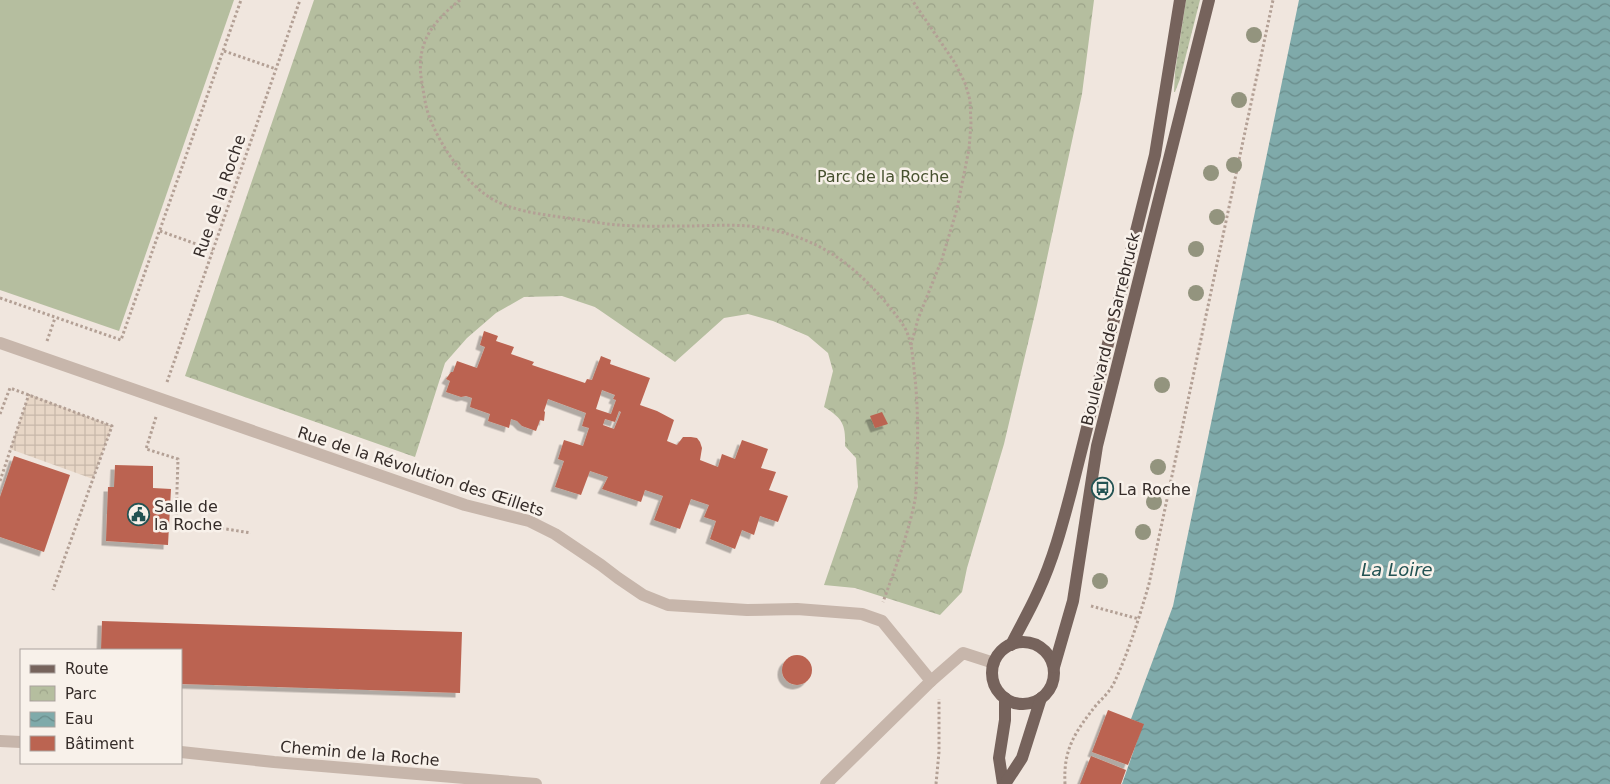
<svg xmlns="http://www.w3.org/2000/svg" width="1610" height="784" font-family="'DejaVu Sans',sans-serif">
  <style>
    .grass { fill: url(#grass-dots) }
    .park { fill: url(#park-crowns) }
    .garden { fill: #b5be9f }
    .plaza { fill: url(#plaza-grid) }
    .water { fill: url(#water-waves) }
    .building { fill: #bb6451; fill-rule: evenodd; filter: url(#shadow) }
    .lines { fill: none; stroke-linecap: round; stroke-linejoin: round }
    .path { stroke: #b3a095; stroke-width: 3; stroke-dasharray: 2.5 2.5; stroke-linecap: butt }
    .lane { stroke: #c7b6ab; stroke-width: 12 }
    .street { stroke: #c7b6ab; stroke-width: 12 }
    .primary { stroke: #76635c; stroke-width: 12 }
    .tree { fill: #93947e }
    .labels { text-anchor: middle; stroke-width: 5; stroke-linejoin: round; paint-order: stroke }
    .park-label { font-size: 16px; fill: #47512f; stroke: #f8f1ea }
    .street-label { font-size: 16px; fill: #352c29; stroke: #f8f1ea }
    .poi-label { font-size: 16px; fill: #352c29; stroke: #f8f1ea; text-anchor: start }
    .water-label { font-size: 18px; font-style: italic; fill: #235353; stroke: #f8f1ea }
  </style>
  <defs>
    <pattern id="grass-dots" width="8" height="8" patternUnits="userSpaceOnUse" patternTransform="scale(1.25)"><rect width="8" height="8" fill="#b5be9f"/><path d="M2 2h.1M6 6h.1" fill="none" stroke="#9ca389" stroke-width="1.8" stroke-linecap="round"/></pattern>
    <pattern id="park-crowns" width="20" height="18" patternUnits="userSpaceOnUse" patternTransform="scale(1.25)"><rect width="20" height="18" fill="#b5be9f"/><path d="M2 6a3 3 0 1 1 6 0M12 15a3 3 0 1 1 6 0" fill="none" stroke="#9ca389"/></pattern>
    <pattern id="plaza-grid" width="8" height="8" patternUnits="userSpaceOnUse" patternTransform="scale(1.25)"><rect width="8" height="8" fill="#e7d6c6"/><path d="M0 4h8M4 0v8" fill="none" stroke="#c7b8aa"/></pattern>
    <pattern id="water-waves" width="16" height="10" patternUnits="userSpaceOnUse" patternTransform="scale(1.25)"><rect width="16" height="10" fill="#7faaaa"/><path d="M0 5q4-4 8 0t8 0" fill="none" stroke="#698b8a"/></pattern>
    <filter id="shadow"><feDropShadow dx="-4.5" dy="4.5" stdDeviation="0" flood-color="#0004"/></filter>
  </defs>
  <rect width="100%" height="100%" fill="#f0e6de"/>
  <polygon class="grass" points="1186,0 1200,0 1180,79 1175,92 1174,92 1175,72"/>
  <path class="park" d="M314,0H1094L1082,94L1037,305L1004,444L967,568L962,592L940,615L855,588L824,585L858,487L856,458L845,446C846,424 842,418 824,407L833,371L828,353L808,336L773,321L748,314L724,318L675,362L595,307L562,296L524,297L496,313L467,338L445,363L415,457L185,376Z"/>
  <polygon class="garden" points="0,0 234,0 119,331 0,290"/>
  <polygon class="plaza" points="29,394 112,426 93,479 10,449"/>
  <polygon class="water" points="1299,0 1610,0 1610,784 1122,784 1143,724 1131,719 1173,606"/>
  <g class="building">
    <path d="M484,331L498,336L496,341L514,347L511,354L534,362L532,365L585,383L587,379L592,380L601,356L611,360L610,364L650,378L640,405L657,411L674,420L667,441L677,445L683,437H691L697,438L700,442L702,448L700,460L718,467L722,454L735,459L742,440L768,449L761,468L776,472L769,490L788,496L778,522L760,516L754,535L742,530L735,549L710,539L716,521L704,517L709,505L691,499L680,529L654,520L663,496L645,490L641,502L602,489L608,477L590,471L581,495L555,487L564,461L558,459L564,440L583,446L589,428L582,426L586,413L548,399L544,411L545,412L544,421L540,420L536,431L522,426L517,421L511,419L509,428L488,421L490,414L470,407L472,398L466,396L461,397L446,392L450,381L446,379L451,372H453L457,361L477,368L485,347L480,345ZM602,390L615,395L613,399L616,400L611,414L596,409ZM619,411L621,412L614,429L603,425L605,419L615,422Z"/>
    <polygon points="882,412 888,424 875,428 870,416"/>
    <polygon points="14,456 70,475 44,552 0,537 0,497"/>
    <polygon points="115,465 153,466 153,488 171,489 168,545 106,541 108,487 114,487"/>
    <polygon points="102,621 462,632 460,693 181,684 181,650 101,650"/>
    <circle cx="797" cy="670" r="15"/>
    <polygon points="1108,710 1144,724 1128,765 1092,752"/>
    <polygon points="1091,756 1126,770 1121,784 1080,784"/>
  </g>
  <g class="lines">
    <g class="path">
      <path d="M460,0C431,23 415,45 422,83C424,94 425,105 429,116C440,146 469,189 498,202C517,211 539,214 560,217C576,219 592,222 608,224C634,227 660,226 686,226C713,226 742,223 769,229C819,240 849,261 883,299C891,309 900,319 906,330C913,345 913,363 915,378C918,407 918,437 917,466C916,477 917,489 915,500C908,535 895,569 883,602"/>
      <polyline points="224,51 276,69"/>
      <polyline points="160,231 213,250"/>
      <polyline points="0,298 121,340 241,0"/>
      <polyline points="47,341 55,318"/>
      <polyline points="911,345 918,319 942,259 957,209 969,149 971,124 970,100 965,83 955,63 912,0"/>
      <polyline points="167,382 300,0"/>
      <polyline points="0,414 10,388 112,426 53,590"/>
      <polyline points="156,417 146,449 178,459 176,521 251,533"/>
      <polyline points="0,481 29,394"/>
      <polyline points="1091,606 1139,619"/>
      <polyline points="936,784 939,752 939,699"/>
      <path d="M1065,784C1063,748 1076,731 1097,704C1103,698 1110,691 1114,683C1129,651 1139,618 1149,584L1273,0"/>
    </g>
    <g class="lane">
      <polyline points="0,741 21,742"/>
      <polyline points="181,752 274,762 536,784"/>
      <polyline points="826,784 931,681"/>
    </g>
    <polyline class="street" points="0,343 465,505 529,521 555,534 601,565 618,578 643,595 668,605 747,610 797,609 862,614 882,621 931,681 963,653 994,663"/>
    <g class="primary">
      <circle cx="1023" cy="673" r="31"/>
      <path d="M1011,645C1020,627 1030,610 1038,592C1053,560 1062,526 1071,492L1155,155L1180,0"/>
      <polyline points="1054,667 1073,601 1097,446 1209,0"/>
      <polyline points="1003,784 999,758 1005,720 1005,698"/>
      <polyline points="1005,784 1022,758 1041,698"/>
    </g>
  </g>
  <g class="tree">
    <circle cx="1254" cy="35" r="8"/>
    <circle cx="1239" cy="100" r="8"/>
    <circle cx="1234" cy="165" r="8"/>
    <circle cx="1211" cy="173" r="8"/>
    <circle cx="1217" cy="217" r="8"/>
    <circle cx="1196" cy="249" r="8"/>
    <circle cx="1196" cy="293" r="8"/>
    <circle cx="1162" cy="385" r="8"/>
    <circle cx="1158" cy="467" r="8"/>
    <circle cx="1154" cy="502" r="8"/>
    <circle cx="1143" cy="532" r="8"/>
    <circle cx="1100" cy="581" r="8"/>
  </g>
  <defs>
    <symbol id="bus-ring" viewBox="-11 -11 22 22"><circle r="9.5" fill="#f8f1ea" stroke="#235353" stroke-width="1.5"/><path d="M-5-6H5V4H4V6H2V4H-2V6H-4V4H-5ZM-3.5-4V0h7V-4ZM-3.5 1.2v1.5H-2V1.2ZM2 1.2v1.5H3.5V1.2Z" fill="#235353"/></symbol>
    <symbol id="civic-ring" viewBox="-11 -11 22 22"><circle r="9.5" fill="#f8f1ea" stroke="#235353" stroke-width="1.5"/><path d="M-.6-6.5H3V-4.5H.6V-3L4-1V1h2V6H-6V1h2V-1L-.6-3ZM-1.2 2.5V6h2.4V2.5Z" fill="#235353"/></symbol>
  </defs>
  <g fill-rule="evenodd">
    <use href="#bus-ring" x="1090" y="476" width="25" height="25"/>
    <use href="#civic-ring" x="126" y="502" width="25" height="25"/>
  </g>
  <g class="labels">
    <g class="park-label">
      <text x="883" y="182">Parc de la Roche</text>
    </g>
    <g class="street-label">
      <text transform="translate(219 196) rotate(-71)" y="6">Rue de la Roche</text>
      <text transform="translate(1110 329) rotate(-76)" y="6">Boulevard de Sarrebruck</text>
      <text transform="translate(421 471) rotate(18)" y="6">Rue de la Révolution des Œillets</text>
      <text transform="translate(360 753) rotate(5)" y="6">Chemin de la Roche</text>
    </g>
    <g class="poi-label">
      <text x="1118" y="495">La Roche</text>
      <text x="154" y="512">Salle de<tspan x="154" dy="18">la Roche</tspan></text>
    </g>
    <g class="water-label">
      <text x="1397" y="576">La Loire</text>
    </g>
  </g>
  <rect x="20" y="649" width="162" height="115" fill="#f8f1ea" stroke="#aaa29d"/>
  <rect x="30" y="665" width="25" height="8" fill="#76635c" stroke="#aaa29d"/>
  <text x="65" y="674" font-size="15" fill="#352c29">Route</text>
  <rect x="30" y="686" width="25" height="15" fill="url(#park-crowns)" stroke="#aaa29d"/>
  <text x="65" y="699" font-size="15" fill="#352c29">Parc</text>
  <rect x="30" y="712" width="25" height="15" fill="url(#water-waves)" stroke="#aaa29d"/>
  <text x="65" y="724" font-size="15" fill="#352c29">Eau</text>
  <rect x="30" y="736" width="25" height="15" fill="#bb6451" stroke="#aaa29d"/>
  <text x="65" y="749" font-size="15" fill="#352c29">Bâtiment</text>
</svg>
